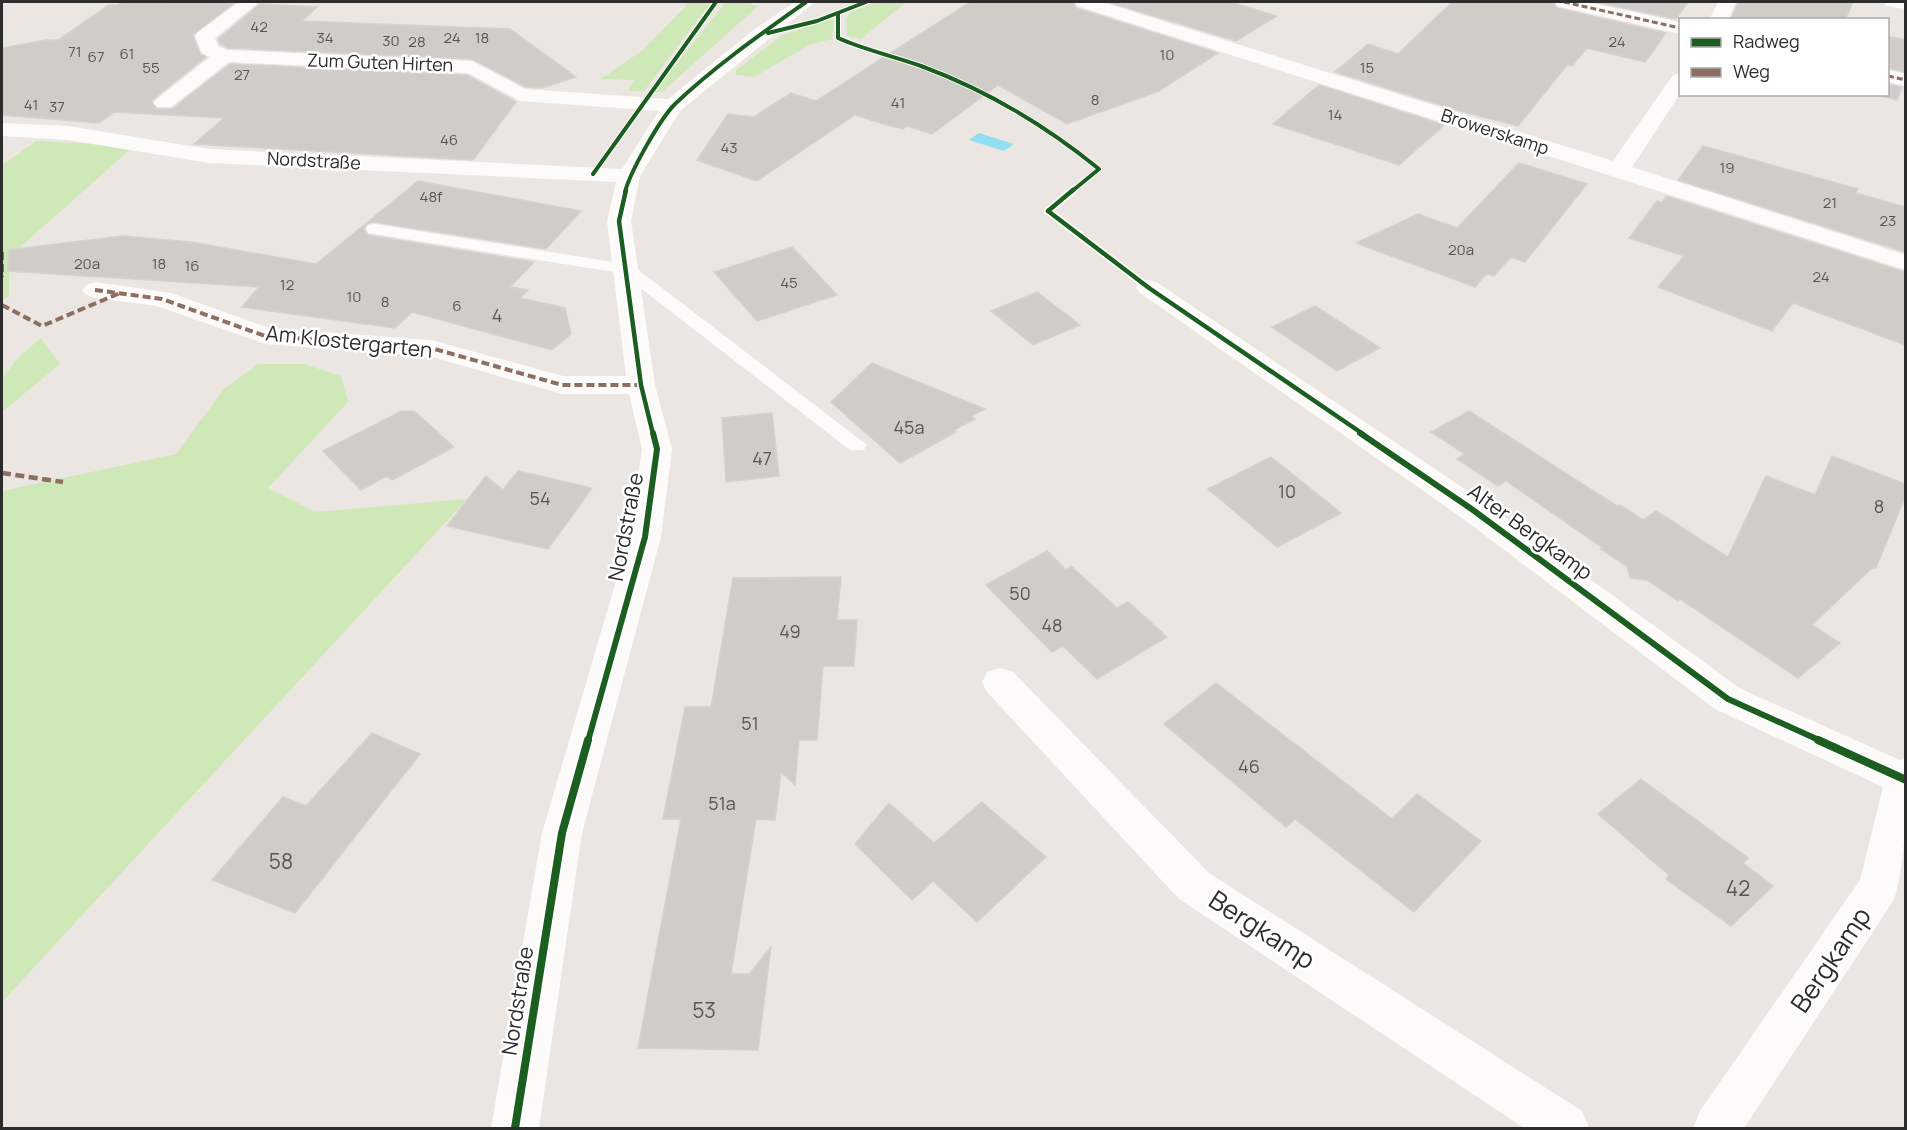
<svg xmlns="http://www.w3.org/2000/svg" width="1907" height="1130" font-family="Manrope,sans-serif">
  <style>
    .green { fill: #cfe8b8 }
    .water { fill: #90def1 }
    .building { fill: #d0ccc8; stroke: #d5d2cd; stroke-width: 1.5 }
    .lines { fill: none; stroke-linecap: round; stroke-linejoin: round }
    .lane { fill: #fcfbfa; fill-rule: evenodd }
    .street { fill: #fcfbfa; fill-rule: evenodd }
    .quiet-far2 { stroke: #8d6e63; stroke-width: 3; stroke-dasharray: 6 3; stroke-linecap: butt }
    .quiet-far1 { stroke: #8d6e63; stroke-width: 4; stroke-dasharray: 8 4; stroke-linecap: butt }
    .quiet { stroke: #8d6e63; stroke-width: 4.5; stroke-dasharray: 9 4.5; stroke-linecap: butt }
    .cycleway-far3-casing { stroke: #fff; stroke-width: 6 }
    .cycleway-far2-casing { stroke: #fff; stroke-width: 8 }
    .cycleway-far1-casing { stroke: #fff; stroke-width: 10 }
    .cycleway-casing { stroke: #fff; stroke-width: 11 }
    .cycleway-far3 { stroke: #1b5e20; stroke-width: 4 }
    .cycleway-far2 { stroke: #1b5e20; stroke-width: 4.5 }
    .cycleway-far1 { stroke: #1b5e20; stroke-width: 6 }
    .cycleway { stroke: #1b5e20; stroke-width: 8 }
    .labels { text-anchor: middle; stroke-width: 5; stroke-linejoin: round; paint-order: stroke }
    .far-number-label { font-size: 15px; fill: #575655 }
    .far-street-label { font-size: 18px; fill: #2c2c2c; stroke: #fff }
    .number-label { font-size: 18px; fill: #575655 }
    .street-label { font-size: 21px; fill: #2c2c2c; stroke: #fff }
    .near-number-label { font-size: 21px; fill: #575655 }
    .near-street-label { font-size: 26px; fill: #2c2c2c; stroke: #fff }
  </style>
  <rect width="100%" height="100%" fill="#ebe6e1"/>
  <g class="green">
    <polygon points="686,2 711,2 644,91 628,91 634,80 601,79 643,50 685,7"/>
    <polygon points="726,2 753,2 751,5 758,6 662,92 654,92"/>
    <polygon points="876,2 906,2 861,39 847,36 846,19 850,13"/>
    <polygon points="829,20 834,21 832,39 809,45 754,77 736,75 736,70 783,35"/>
    <polygon points="37,141 134,146 9,257 9,297 2,299 2,165"/>
    <polygon points="41,338 60,364 2,412 2,378 20,356"/>
    <polygon points="258,364 304,364 341,376 348,402 268,488 315,512 467,499 2,1002 2,491 176,454 224,389"/>
  </g>
  <polygon class="water" points="979,133 1014,144 1004,151 969,140"/>
  <g class="building">
    <polygon points="123,2 234,3 193,35 200,54 206,57 151,101 157,109 172,109 230,64 467,75 516,102 473,160 194,144 224,118 114,112 99,123 2,115 2,48 45,40 58,40 109,5 118,5"/>
    <polygon points="970,2 1073,2 1076,8 1218,53 1159,91 1067,124 998,85 932,134 907,126 903,129 887,125 855,115 757,181 697,160 728,114 754,117 791,93 816,101"/>
    <polygon points="1108,2 1230,2 1277,16 1236,41"/>
    <polygon points="1452,2 1553,2 1557,8 1666,33 1645,62 1587,48 1572,66 1567,65 1518,126 1460,111 1335,72 1368,44 1398,54"/>
    <polygon points="1595,2 1688,2 1676,19"/>
    <polygon points="1738,2 1853,2 1845,20 1731,20"/>
    <polygon points="260,4 317,7 302,21 510,29 576,77 542,88 526,87 472,59 228,48 220,44 218,39"/>
    <polygon points="1887,36 1905,40 1905,72 1887,68"/>
    <polygon points="1887,84 1902,87 1897,100 1875,94 1887,94"/>
    <polygon points="1319,85 1444,125 1399,165 1273,124"/>
    <polygon points="1703,146 1858,189 1856,193 1905,207 1905,252 1678,180"/>
    <polygon points="1519,163 1587,184 1525,262 1511,257 1494,276 1486,274 1475,287 1356,243 1418,214 1457,228"/>
    <polygon points="418,181 581,211 546,249 374,222 368,223 364,228 368,235 534,262 510,287 528,290 520,298 565,308 571,334 552,350 412,312 395,328 242,307 259,287 8,271 8,250 122,236 191,242 316,264"/>
    <polygon points="1666,196 1905,272 1905,345 1793,303 1772,331 1658,287 1684,256 1629,238 1657,201 1662,203"/>
    <polygon points="792,247 837,295 757,321 714,272"/>
    <polygon points="1037,292 1080,325 1033,345 991,311"/>
    <polygon points="1315,306 1380,348 1337,371 1272,327"/>
    <polygon points="872,363 911,379 985,409 971,416 975,419 954,430 956,432 900,463 831,402"/>
    <polygon points="402,411 414,411 454,447 392,480 387,476 361,490 323,451"/>
    <polygon points="1469,411 1617,506 1620,505 1643,520 1656,511 1728,557 1766,476 1815,495 1832,456 1905,484 1905,497 1876,568 1872,568 1812,625 1840,643 1798,678 1680,599 1678,601 1647,580 1630,578 1627,566 1601,549 1603,548 1506,481 1498,486 1457,459 1465,454 1431,432"/>
    <polygon points="772,413 779,476 726,482 722,418"/>
    <polygon points="1271,457 1341,513 1277,547 1208,489"/>
    <polygon points="518,471 592,488 548,549 447,526 486,476 503,490"/>
    <polygon points="1047,551 1066,570 1071,566 1117,608 1128,602 1167,637 1097,679 1063,646 1052,652 986,585"/>
    <polygon points="841,577 837,620 857,620 854,666 823,666 817,740 799,740 795,785 781,772 775,820 756,819 731,974 749,974 771,947 758,1050 638,1048 681,819 663,819 685,707 711,707 733,578"/>
    <polygon points="1216,683 1392,819 1417,794 1481,841 1414,912 1295,819 1286,827 1164,724"/>
    <polygon points="372,733 420,754 295,913 212,880 283,797 306,806"/>
    <polygon points="1641,779 1748,858 1743,863 1773,886 1731,926 1666,879 1669,875 1598,814"/>
    <polygon points="982,802 1046,857 977,922 933,881 912,900 855,844 889,803 934,843"/>
  </g>
  <g class="lines">
    <polygon class="lane" points="374,224 632,265 867,445 864,450 850,450 621,273 368,233 366,229 368,225"/>
    <g class="street">
      <polygon points="239,2 259,2 215,38 218,46 228,50 472,61 525,89 668,99 752,31 795,2 815,2 681,110 640,176 631,221 655,385 672,449 661,537 582,833 539,1128 491,1128 542,833 629,537 642,449 629,394 562,394 429,356 265,344 157,306 95,298 86,295 82,290 86,285 95,282 171,293 269,328 431,340 563,376 626,376 607,221 616,182 209,163 68,140 2,136 2,123 68,126 209,149 622,169 659,111 520,101 468,73 229,62 171,107 157,107 153,103 157,99 210,57 202,53 195,36 198,32"/>
      <polygon points="1075,2 1102,2 1613,161 1673,75 1680,73 1680,94 1632,167 1906,255 1906,270 1077,6"/>
      <polygon points="1555,2 1587,2 1680,22 1680,34 1557,6"/>
      <polygon points="1718,2 1736,2 1728,20 1709,20"/>
      <polygon points="1884,2 1906,2 1906,9 1886,6"/>
      <polygon points="1888,70 1906,74 1906,86 1888,82"/>
      <path d="M1149,280L1158,283L1484,502L1741,689L1900,760L1906,758C1906,804 1907,857 1894,900L1744,1128H1693L1700,1111L1860,880L1883,787L1715,709L1462,518L1140,293L1136,288L1140,283Z"/>
      <polygon points="1000,668 1013,672 1209,873 1582,1111 1589,1128 1524,1128 1179,899 987,692 982,682 987,672"/>
    </g>
    <g class="quiet-far2">
      <polyline points="1564,2 1680,28"/>
      <polyline points="1888,76 1906,80"/>
    </g>
    <g class="quiet-far1">
      <polyline points="2,252 2,277"/>
      <polyline points="95,290 162,299 265,336 431,348 562,385 641,385"/>
      <polyline points="2,305 42,326 120,293"/>
    </g>
    <polyline class="quiet" points="2,473 63,482"/>
    <defs>
      <g id="cycleway-far3">
        <path d="M838,14V38C865,50 893,56 921,66C986,90 1045,125 1099,169L1071,192"/>
        <polyline points="768,33 817,21 866,2"/>
        <polyline points="593,174 716,2"/>
        <path d="M625,192C630,172 660,119 675,104C715,66 761,34 806,2"/>
      </g>
      <g id="cycleway-far2">
        <polyline points="626,190 619,221 641,385 653,434"/>
        <polyline points="1073,190 1048,211 1149,288 1363,434"/>
      </g>
      <g id="cycleway-far1">
        <polyline points="1360,433 1473,510 1728,699 1821,741"/>
        <polyline points="588,741 645,537 657,449 653,433"/>
      </g>
      <g id="cycleway">
        <polyline points="1818,740 1904,779"/>
        <polyline points="515,1128 562,833 588,740"/>
      </g>
    </defs>
    <use href="#cycleway-far3" class="cycleway-far3-casing"/>
    <use href="#cycleway-far2" class="cycleway-far2-casing"/>
    <use href="#cycleway-far1" class="cycleway-far1-casing"/>
    <use href="#cycleway" class="cycleway-casing"/>
    <use href="#cycleway-far3" class="cycleway-far3"/>
    <use href="#cycleway-far2" class="cycleway-far2"/>
    <use href="#cycleway-far1" class="cycleway-far1"/>
    <use href="#cycleway" class="cycleway"/>
  </g>
  <g class="labels">
    <g class="far-number-label">
      <text x="259" y="32">42</text>
      <text x="325" y="43">34</text>
      <text x="452" y="43">24</text>
      <text x="482" y="43">18</text>
      <text x="391" y="46">30</text>
      <text x="417" y="47">28</text>
      <text x="1617" y="47">24</text>
      <text x="75" y="57">71</text>
      <text x="127" y="59">61</text>
      <text x="1167" y="60">10</text>
      <text x="96" y="62">67</text>
      <text x="151" y="73">55</text>
      <text x="1367" y="73">15</text>
      <text x="242" y="80">27</text>
      <text x="1095" y="105">8</text>
      <text x="898" y="108">41</text>
      <text x="31" y="110">41</text>
      <text x="57" y="112">37</text>
      <text x="1335" y="120">14</text>
      <text x="449" y="145">46</text>
      <text x="729" y="153">43</text>
      <text x="1727" y="173">19</text>
      <text x="431" y="202">48f</text>
      <text x="1830" y="208">21</text>
      <text x="1888" y="226">23</text>
      <text x="1461" y="255">20a</text>
      <text x="87" y="269">20a</text>
      <text x="159" y="269">18</text>
      <text x="192" y="271">16</text>
      <text x="1821" y="282">24</text>
      <text x="789" y="288">45</text>
      <text x="287" y="290">12</text>
      <text x="354" y="302">10</text>
      <text x="385" y="307">8</text>
      <text x="457" y="311">6</text>
    </g>
    <g class="far-street-label">
      <text transform="translate(380 63) rotate(2)" y="6">Zum Guten Hirten</text>
      <text transform="translate(1495 132) rotate(18)" y="6">Browerskamp</text>
      <text transform="translate(314 161) rotate(3)" y="6">Nordstraße</text>
    </g>
    <g class="number-label">
      <text x="497" y="322">4</text>
      <text x="909" y="434">45a</text>
      <text x="762" y="465">47</text>
      <text x="1287" y="498">10</text>
      <text x="540" y="505">54</text>
      <text x="1879" y="513">8</text>
      <text x="1020" y="600">50</text>
      <text x="1052" y="632">48</text>
      <text x="790" y="638">49</text>
      <text x="750" y="730">51</text>
      <text x="1249" y="773">46</text>
      <text x="722" y="810">51a</text>
    </g>
    <g class="street-label">
      <text transform="translate(349 342) rotate(6)" y="7">Am Klostergarten</text>
      <text transform="translate(626 527) rotate(-79)" y="7">Nordstraße</text>
      <text transform="translate(1530 532) rotate(36)" y="7">Alter Bergkamp</text>
      <text transform="translate(518 1001) rotate(-81)" y="7">Nordstraße</text>
    </g>
    <g class="near-number-label">
      <text x="281" y="869">58</text>
      <text x="1738" y="896">42</text>
      <text x="704" y="1018">53</text>
    </g>
    <g class="near-street-label">
      <text transform="translate(1262 930) rotate(33)" y="9">Bergkamp</text>
      <text transform="translate(1831 960) rotate(-56)" y="9">Bergkamp</text>
    </g>
  </g>
  <rect width="1907" height="1130" fill="none" stroke="#2c2c2c" stroke-width="6"/>
  <rect x="1679" y="18" width="210" height="78" fill="#ffffff" stroke="#ababab" stroke-width="1.5"/>
  <rect x="1691" y="38" width="30" height="9" fill="#1b5e20" stroke="#ababab" stroke-width="1.5"/>
  <text x="1733" y="48" font-size="18" fill="#2c2c2c">Radweg</text>
  <rect x="1691" y="68" width="30" height="9" fill="#8d6e63" stroke="#ababab" stroke-width="1.5"/>
  <text x="1733" y="78" font-size="18" fill="#2c2c2c">Weg</text>
</svg>
